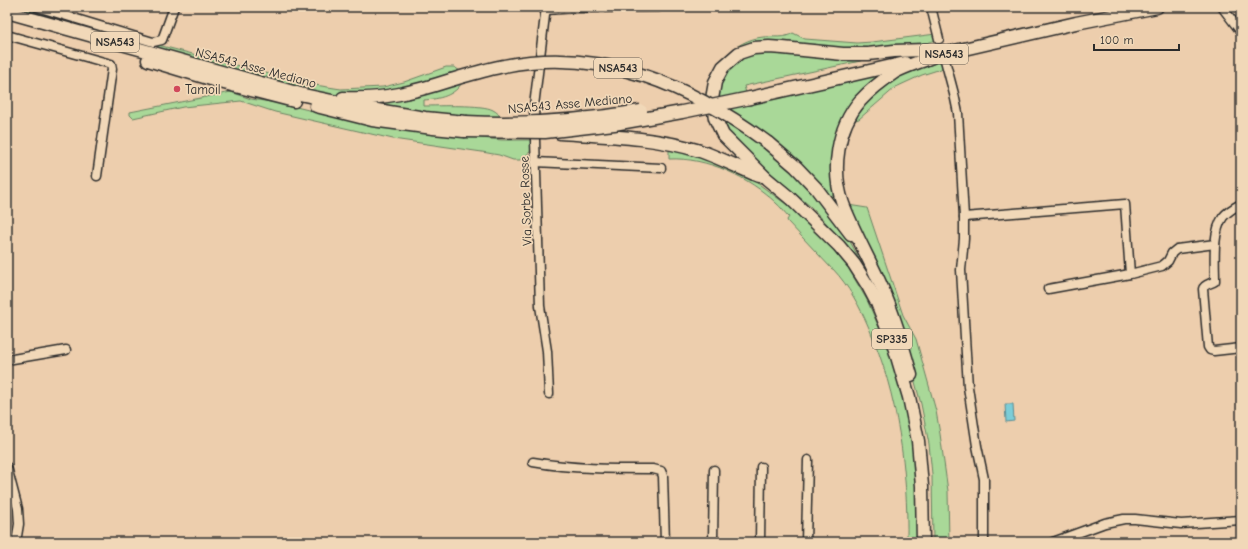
<svg xmlns="http://www.w3.org/2000/svg" width="1248" height="549" font-family="'Comic Neue',sans-serif">
  <style>
    .green { fill: #a9d898; stroke: #6a8262 }
    .water { fill: #7ccdd7; stroke: #5c8c92 }
    .lines { fill: none; stroke-linecap: round; stroke-linejoin: round }
    .minor-tunnel { stroke: #c6ad93; stroke-width: 8; stroke-dasharray: 8 4; stroke-linecap: butt }
    .minor-casing { stroke: #2b2b2b; stroke-width: 11 }
    .highway-casing { stroke: #2b2b2b; stroke-width: 15 }
    .minor { stroke: #f1d8b8; stroke-width: 8 }
    .highway { stroke: #f1d8b8; stroke-width: 12 }
    .highway-bridge-casing { stroke: #2b2b2b; stroke-width: 15; stroke-linecap: butt }
    .highway-bridge { stroke: #f1d8b8; stroke-width: 12 }
    .poi-dot { fill: #d1495b; stroke: #f1d8b8; stroke-width: 1.5 }
    .labels { text-anchor: middle; stroke-width: 3.5; stroke-linejoin: round; paint-order: stroke }
    .shield { fill: #f1d8b8; stroke: #665f55; stroke-width: 1 }
    .shield-label { font-size: 12px; font-weight: bold; fill: #2b2b2b }
    .street-label { font-size: 13px; fill: #2b2b2b; stroke: #f1d8b8 }
    .poi-label { font-size: 13px; fill: #2b2b2b; stroke: #f1d8b8; text-anchor: start }
  </style>
  <rect width="100%" height="100%" fill="#edcead"/>
  <filter id="ink" filterUnits="userSpaceOnUse"><feTurbulence type="fractalNoise" baseFrequency=".025" numOctaves="2"/><feDisplacementMap in="SourceGraphic" scale="8" xChannelSelector="R" yChannelSelector="G"/><feConvolveMatrix kernelMatrix="1 2 1 2 8 2 1 2 1" color-interpolation-filters="sRGB"/></filter>
  <g filter="url(#ink)">
    <g class="green">
      <polygon points="13,7 32,7 162,46 285,78 315,85 341,89 383,87 404,82 446,67 454,67 462,72 416,87 338,96 316,93 33,15"/>
      <path d="M793,33L805,39L857,43L872,42L936,34L938,40L917,45L896,48L739,51L710,92L706,93C712,66 734,40 763,37C773,36 784,39 793,33Z"/>
      <polygon points="758,52 870,59 744,86 749,103 890,70 862,106 892,79 922,66 942,61 944,68 922,75 896,87 859,119 852,121 845,136 841,171 848,205 867,208 903,315 916,339 936,411 940,434 948,491 949,542 933,542 932,474 929,444 921,404 908,356 849,209 846,234 868,275 847,251 829,226 811,207 737,144 721,122 716,91 722,78 733,63 746,56"/>
      <path d="M463,81C455,96 439,99 424,100V106C438,106 483,104 493,110C497,112 500,115 501,119L492,121L347,102Z"/>
      <polygon points="231,92 251,99 284,104 349,120 490,139 502,140 531,140 531,151 520,160 513,160 499,155 482,152 393,139 275,112 241,101 183,107 133,118 130,115 130,112"/>
      <path d="M669,148L716,162L756,182L794,210L821,235L847,266L867,300L891,355L908,417L913,451L917,495V542H907C908,470 898,395 869,328C860,307 849,286 833,269H832L788,222L787,220L789,217C784,212 781,207 776,203C749,177 707,157 669,159Z"/>
    </g>
    <polygon class="water" points="1005,404 1013,404 1014,421 1006,422"/>
    <g class="lines">
      <polyline class="minor-tunnel" points="939,39 944,58"/>
      <defs>
        <g id="minor">
          <polyline points="37,7 153,42 162,40 174,7"/>
          <polyline points="546,7 534,106 540,306 547,351 549,394"/>
          <polyline points="931,7 939,39"/>
          <polyline points="1222,7 1241,32"/>
          <polyline points="546,10 577,8 659,7"/>
          <polyline points="7,35 111,64 112,69 97,176"/>
          <polyline points="945,60 954,94 958,113 964,217 964,239 961,270 963,304 968,387 977,446 984,479 984,542"/>
          <polyline points="535,162 661,168"/>
          <path d="M1241,204C1235,207 1228,211 1223,217C1212,233 1215,263 1215,281C1211,284 1204,284 1203,289L1208,347L1210,350L1214,351L1241,348"/>
          <polyline points="964,217 1125,204 1130,274"/>
          <polyline points="1048,289 1130,274 1162,266 1168,261 1172,253 1177,249 1215,244"/>
          <polyline points="7,360 66,350"/>
          <path d="M533,462C572,469 613,469 653,469L661,471L663,476L665,542"/>
          <polyline points="7,467 18,509 19,524 16,542"/>
          <polyline points="713,542 714,470"/>
          <polyline points="760,542 761,467"/>
          <polyline points="806,542 808,460"/>
          <polyline points="1053,542 1105,523 1124,519 1135,519 1181,524 1241,520"/>
        </g>
        <g id="highway">
          <polyline points="7,12 304,95 365,108 425,118 466,122"/>
          <polyline points="925,58 1076,23 1157,7"/>
          <polyline points="148,60 224,83 294,101"/>
          <path d="M343,98C383,100 414,92 451,80"/>
          <polyline points="750,98 905,63"/>
          <polyline points="316,106 372,120 433,128 464,131"/>
          <path d="M560,133C607,136 655,137 700,151C720,158 740,168 759,176"/>
          <polyline points="768,143 796,167 816,188 851,234"/>
          <path d="M911,375C902,343 893,311 879,281C867,255 853,230 843,204C831,170 837,128 860,101C870,90 883,80 895,72C906,66 920,62 932,57"/>
          <polyline points="923,542 922,486 918,441 909,397 893,343 877,303 868,286 854,264 839,246 790,198 767,179 723,135 715,118 712,99 715,82 723,67 739,53 754,48 769,47 783,48 843,54 868,54 894,51 925,50"/>
        </g>
      </defs>
      <use href="#minor" class="minor-casing"/>
      <use href="#highway" class="highway-casing"/>
      <use href="#minor" class="minor"/>
      <use href="#highway" class="highway"/>
      <defs>
        <g id="highway-bridge">
          <path d="M451,80C469,75 487,69 504,66C602,46 691,86 768,143"/>
          <path d="M466,122C525,125 582,121 641,111"/>
          <polyline points="464,131 545,132 614,124 682,112 750,98"/>
        </g>
      </defs>
      <use href="#highway-bridge" class="highway-bridge-casing"/>
      <use href="#highway-bridge" class="highway-bridge"/>
    </g>
  </g>
  <circle class="poi-dot" cx="177" cy="89" r="4"/>
  <g class="labels">
    <g class="shield">
      <rect x="91" y="32" width="48" height="20" rx="3"/>
      <rect x="920" y="44" width="48" height="20" rx="3"/>
      <rect x="594" y="58" width="48" height="20" rx="3"/>
      <rect x="872" y="329" width="40" height="20" rx="3"/>
    </g>
    <g class="shield-label">
      <text x="115" y="46">NSA543</text>
      <text x="944" y="58">NSA543</text>
      <text x="618" y="72">NSA543</text>
      <text x="892" y="343">SP335</text>
    </g>
    <g class="street-label">
      <text transform="translate(256 67) rotate(15)" y="5">NSA543 Asse Mediano</text>
      <text transform="translate(570 103) rotate(-5)" y="5">NSA543 Asse Mediano</text>
      <text transform="translate(525 201) rotate(-92)" y="5">Via Sorbe Rosse</text>
    </g>
    <g class="poi-label">
      <text x="185" y="94">Tamoil</text>
    </g>
  </g>
  <rect width="1248" height="549" fill="none" stroke="#f1d8b8" stroke-width="24"/>
  <rect x="12" y="12" width="1224" height="525" fill="none" stroke="#2b2b2b" stroke-width="1.5" filter="url(#ink)"/>
  <path d="M1094 44v6h85v-6" fill="none" stroke="#2b2b2b" stroke-width="2"/>
  <text x="1100" y="44" font-size="12" fill="#2b2b2b" stroke="#f1d8b8" stroke-width="3" paint-order="stroke">100 m</text>
</svg>
